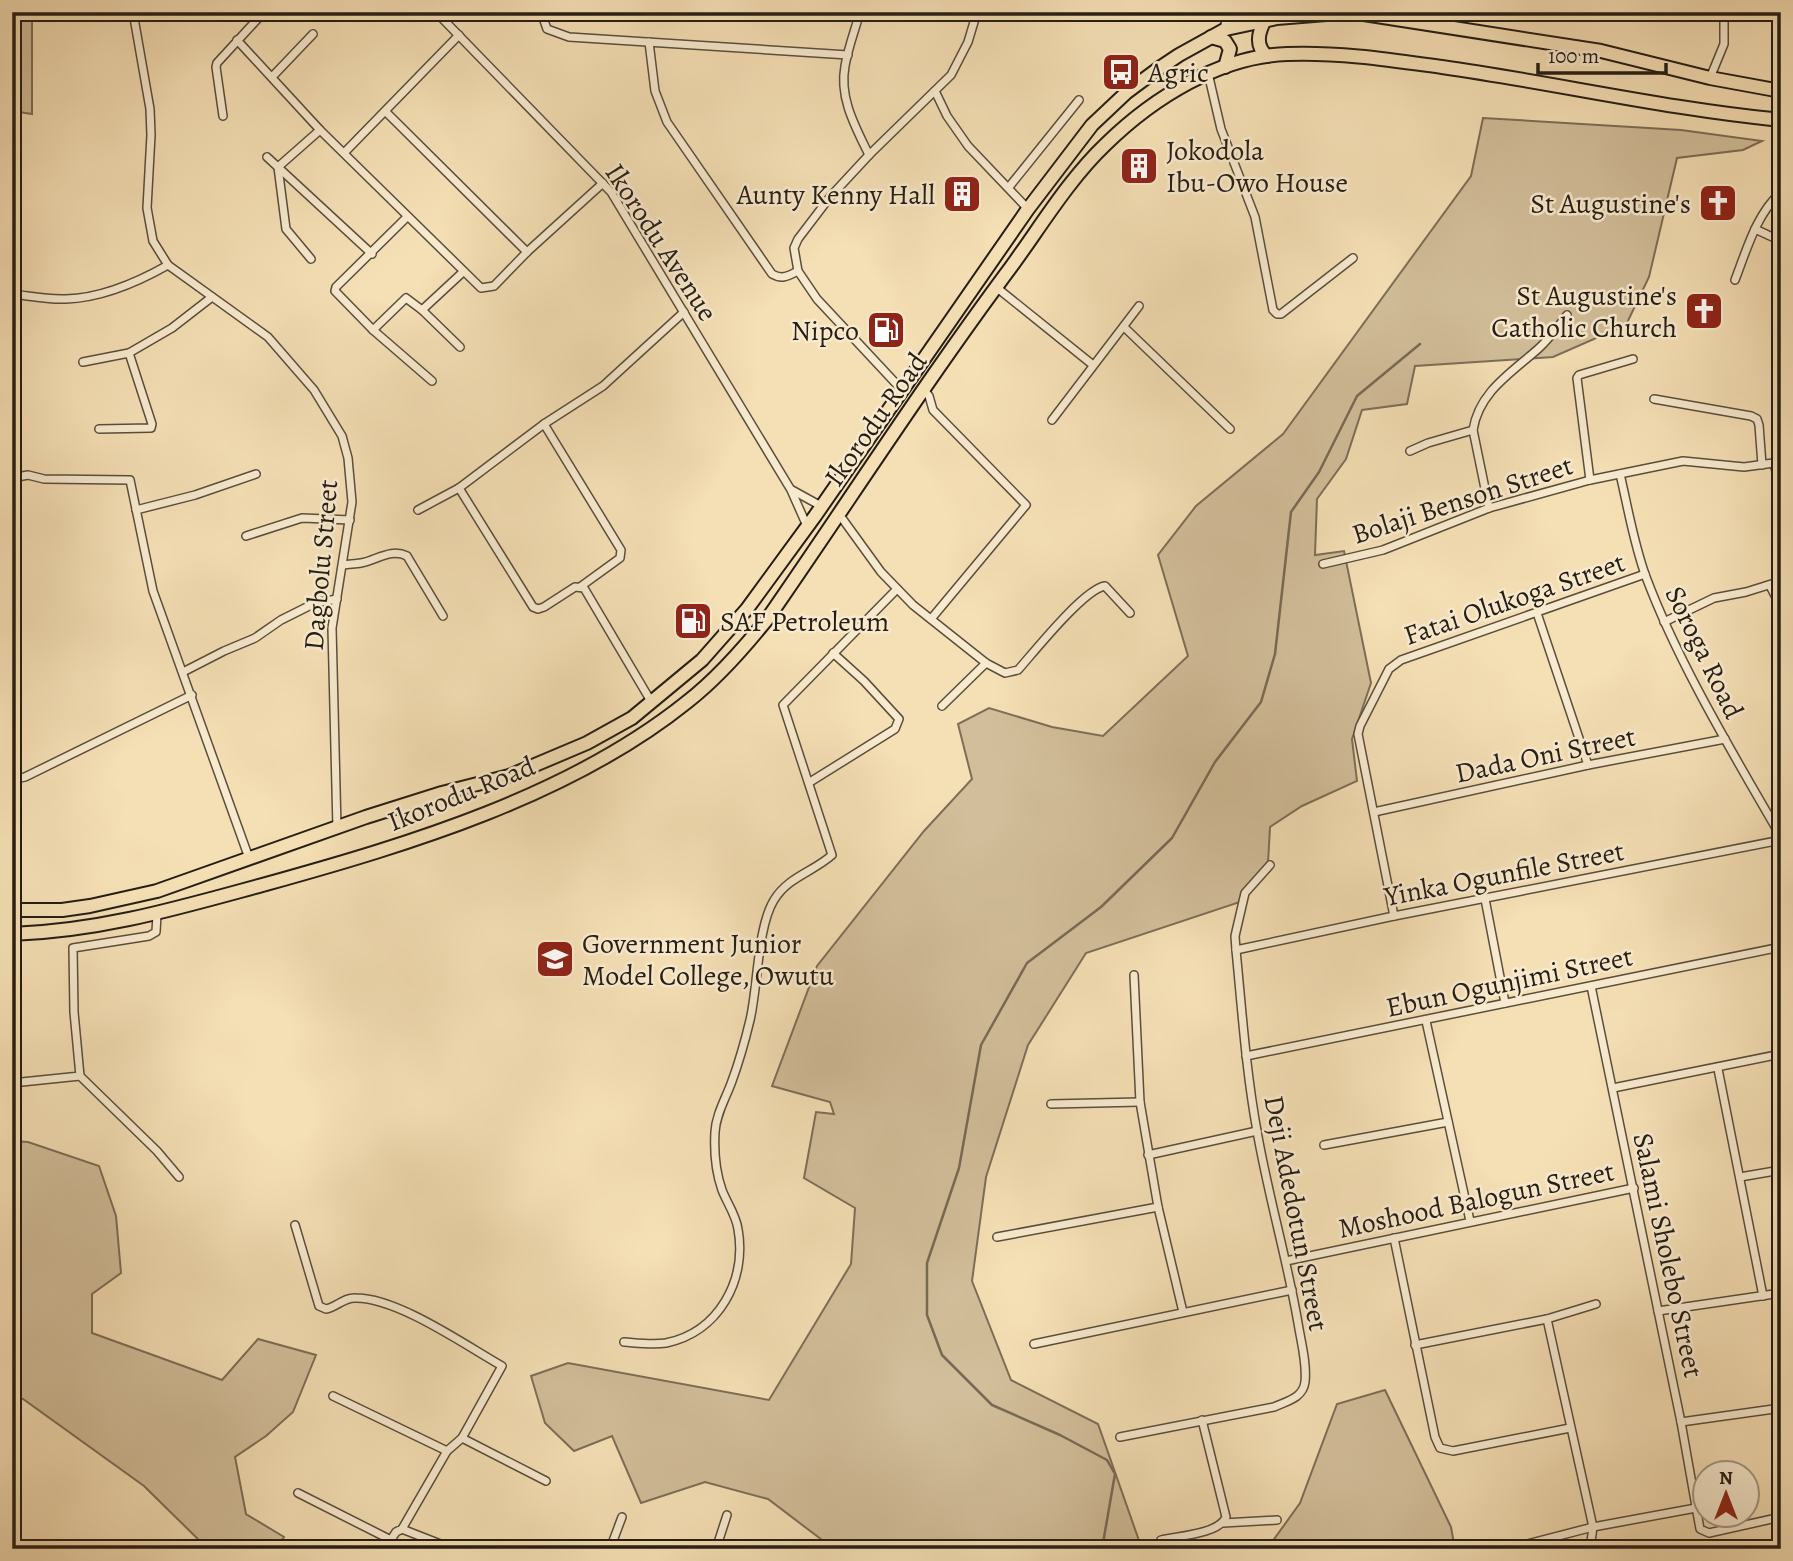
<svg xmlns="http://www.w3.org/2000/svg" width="1793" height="1561" font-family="Alegreya,serif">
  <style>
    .green { fill: #d2be9a; stroke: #7c6e58; stroke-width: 2 }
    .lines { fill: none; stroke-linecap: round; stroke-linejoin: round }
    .stream { stroke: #786a55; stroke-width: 2.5 }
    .street-casing { stroke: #5a4e3d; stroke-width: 10 }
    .secondary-casing { stroke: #261e15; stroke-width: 13 }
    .highway-casing { stroke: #261e15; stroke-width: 16 }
    .street { stroke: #f8eacf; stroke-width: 7 }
    .secondary { stroke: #f8eacf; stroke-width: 10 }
    .highway { stroke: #f5dfb5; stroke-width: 12 }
    .labels { text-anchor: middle; stroke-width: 5; stroke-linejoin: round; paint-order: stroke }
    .poi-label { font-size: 28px; fill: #261e15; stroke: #f8eacf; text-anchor: start }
    .street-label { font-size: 28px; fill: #261e15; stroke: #f8eacf }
  </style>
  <rect width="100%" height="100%" fill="#f5dfb5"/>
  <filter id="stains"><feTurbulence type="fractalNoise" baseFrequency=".00286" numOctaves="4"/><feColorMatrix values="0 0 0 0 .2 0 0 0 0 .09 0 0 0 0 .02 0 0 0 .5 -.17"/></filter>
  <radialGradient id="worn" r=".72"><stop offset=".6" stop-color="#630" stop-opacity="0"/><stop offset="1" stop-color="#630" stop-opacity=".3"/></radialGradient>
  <g class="green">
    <polygon points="12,12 32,12 32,114 12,111"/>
    <polygon points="1483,118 1681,130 1762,141 1743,150 1677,158 1649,277 1626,325 1553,357 1415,366 1407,404 1362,410 1346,459 1317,499 1315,555 1344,551 1371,683 1352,739 1357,781 1302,806 1270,827 1268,863 1240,902 1086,953 1028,1045 986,1177 972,1281 1011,1380 1098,1424 1142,1549 834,1549 768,1499 705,1482 641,1503 612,1436 574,1451 545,1423 531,1376 568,1363 769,1400 851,1264 855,1208 804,1178 816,1112 834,1114 830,1102 772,1086 817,966 924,831 972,779 958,724 989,708 1052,727 1103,736 1188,656 1158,555 1196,506 1283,434 1471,176"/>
    <polygon points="12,1141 28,1142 99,1166 116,1216 121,1273 92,1294 92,1333 222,1380 258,1339 316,1355 293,1412 266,1436 235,1457 246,1514 284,1537 276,1549 208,1549 144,1486 23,1399 12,1398"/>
    <polygon points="1385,1390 1451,1527 1455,1549 1267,1549 1300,1503 1337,1404"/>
  </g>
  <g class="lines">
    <polyline class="stream" points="1102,1549 1115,1474 1107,1460 1060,1435 992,1405 942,1355 927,1315 927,1263 959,1168 981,1045 1027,963 1101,907 1172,838 1215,762 1261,702 1275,654 1291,512 1319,472 1357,396 1420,344"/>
    <defs>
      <g id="street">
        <polyline points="133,12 150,109 151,135 147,208 153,241 168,265 268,337 314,390 342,436 348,458 352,502 332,628 337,828"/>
        <polyline points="436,12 611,192 791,490 807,526"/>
        <polyline points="541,12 547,29 569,37 848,55"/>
        <path d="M860,12C855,30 848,48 845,66C839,98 855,126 869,155"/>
        <polyline points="237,40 320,130 481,288 494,286 527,252 603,183"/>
        <path d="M649,42L655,91L667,122L772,274C782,280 788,276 798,271"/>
        <polyline points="1208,73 1221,129 1255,217 1273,310 1277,314 1281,314 1353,258"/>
        <polyline points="272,77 313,34"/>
        <polyline points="1710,78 1724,44 1724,12"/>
        <polyline points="935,91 947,116 968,146 1028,209"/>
        <polyline points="386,112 527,252"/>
        <polyline points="223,116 216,67 217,63 264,12"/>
        <polyline points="345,152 459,35"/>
        <polyline points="267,157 372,254"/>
        <polyline points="1009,187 1079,100"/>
        <polyline points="407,217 336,287 335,291 373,330 432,381"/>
        <polyline points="1755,229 1781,241"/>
        <polyline points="311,259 286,229 278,167 320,130"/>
        <path d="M1735,280C1747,249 1756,215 1781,192"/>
        <polyline points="996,287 1093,365"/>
        <path d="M12,294C30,296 48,300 66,299C101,298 138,282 168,265"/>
        <polyline points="422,310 460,347"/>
        <polyline points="1124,327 1230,429"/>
        <polyline points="373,330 406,298 422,310 463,272"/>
        <polyline points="83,362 129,353 172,328 212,297"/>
        <polyline points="902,390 817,299 798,271 794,248 798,239 830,197 869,155 951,75 968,42 977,12"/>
        <polyline points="924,390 929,396 933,410 1026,505 931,619"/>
        <polyline points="1654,399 1751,416 1757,419 1759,425 1762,465"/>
        <polyline points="1052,420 1139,306"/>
        <polyline points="544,424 621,550 620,558 580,587"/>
        <polyline points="99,429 151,428 152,424 129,353"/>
        <polyline points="1473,430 1489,508"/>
        <path d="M1410,451L1428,443L1473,430C1479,392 1511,373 1538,349C1549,339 1558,327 1567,315"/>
        <polyline points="1774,464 1781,488"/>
        <path d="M1620,474C1628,508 1634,545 1646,577C1679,665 1734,755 1781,837"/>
        <polyline points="12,478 28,475 44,479 130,480 153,591 249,858"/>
        <polyline points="1590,480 1577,378 1579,375 1633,359"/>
        <polyline points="459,488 533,607 538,609 544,607 575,587 584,588 652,703"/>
        <polyline points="792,490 821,506"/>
        <polyline points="136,510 195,495 256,474"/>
        <polyline points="418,510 459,488 544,424 603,386 684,312"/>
        <path d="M839,514L881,572L913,605L986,663L1005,673L1018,670C1034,652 1084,589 1105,586L1130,613"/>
        <polyline points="246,536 302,518 350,520"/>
        <polyline points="1323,564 1383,550 1489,508 1590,480 1683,461 1744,467 1781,462"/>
        <path d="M343,565C349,564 355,564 361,563C377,560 391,548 407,556L443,616"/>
        <polyline points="1770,586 1781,607"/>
        <polyline points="1537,613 1588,765"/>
        <polyline points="1664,622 1714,598 1746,592 1781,581"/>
        <polyline points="183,672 224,651 255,638 281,620 315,603 337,599"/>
        <polyline points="942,706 986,663"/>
        <polyline points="12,780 25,777 192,695"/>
        <polyline points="810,782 895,729 899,719 864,681 833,653"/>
        <polyline points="1374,812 1588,765 1725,739"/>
        <polyline points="1485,899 1505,1003"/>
        <polyline points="1394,916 1358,734 1360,726 1389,669 1401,660 1645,574"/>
        <polyline points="1236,950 1394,916 1781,840"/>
        <polyline points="1134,975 1140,1102 1158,1207 1183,1312"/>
        <polyline points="1591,986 1681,1422 1700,1529 1709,1533 1781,1517"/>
        <polyline points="1426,1021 1470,1221"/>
        <polyline points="1246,1056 1781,947"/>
        <polyline points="1718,1069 1763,1296"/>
        <polyline points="80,1076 157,1151 179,1177"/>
        <polyline points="12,1083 80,1076 74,1012 73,948 149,936 156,932 157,914"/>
        <polyline points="1613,1088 1781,1054"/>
        <polyline points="1051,1104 1140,1102"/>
        <polyline points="1324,1145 1448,1122"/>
        <polyline points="1148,1155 1257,1131"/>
        <polyline points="1740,1177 1781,1170"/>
        <path d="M295,1225L319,1306L326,1309C337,1307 344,1297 356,1298C398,1298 465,1345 502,1366L462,1438L447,1451L402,1529L396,1532L385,1549"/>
        <polyline points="997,1237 1158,1207"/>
        <polyline points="1394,1238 1435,1437 1440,1448 1453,1451 1570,1428"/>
        <polyline points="1286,1261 1634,1188"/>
        <polyline points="1658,1311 1781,1293"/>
        <polyline points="1547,1319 1593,1527 1590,1549"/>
        <path d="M624,1342C638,1343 652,1345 666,1343C719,1332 747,1280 738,1229C736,1215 727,1203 722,1190C716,1173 714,1150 715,1132C716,1114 726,1098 732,1081C739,1062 745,1041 750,1020C758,987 757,928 774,900C788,877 813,872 832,855L783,705L897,589"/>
        <polyline points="1034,1344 1292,1290"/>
        <polyline points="1415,1345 1547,1319 1596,1304"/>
        <polyline points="333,1396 447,1451"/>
        <polyline points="1681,1422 1781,1408"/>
        <path d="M1120,1437L1274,1407C1287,1401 1303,1398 1305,1382C1307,1363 1301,1342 1298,1323C1287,1259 1268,1195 1257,1131C1246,1071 1242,1011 1236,950L1235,936L1245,893L1270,865"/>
        <polyline points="462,1438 546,1481"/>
        <polyline points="298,1493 391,1540"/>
        <polyline points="1223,1523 1277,1520"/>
        <polyline points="402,1529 453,1549"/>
        <path d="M1161,1540C1178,1536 1219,1534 1226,1517L1202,1420"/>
        <polyline points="610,1549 622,1517"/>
        <polyline points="716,1549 727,1515"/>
        <polyline points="1508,1549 1593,1527 1696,1508"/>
      </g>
      <polyline id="secondary" points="1226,29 1228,15 1226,12"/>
      <g id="highway">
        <polyline points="1351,12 1601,51 1710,78 1781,91"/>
        <path d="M1265,20C1258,33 1255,46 1267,56"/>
        <polyline points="1211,37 1225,41 1230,49 1225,67"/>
        <polyline points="12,910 62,910 90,906 157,891 366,817 442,793 509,776 587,743 632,718 702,660 747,609 815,516 1028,209 1092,125 1127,92 1158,69 1179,55 1226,29 1277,18 1351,12"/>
        <path d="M12,934C102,931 181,907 266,884C410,844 570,796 687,702C718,678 744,648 768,618C849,501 926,381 1011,267C1041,226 1069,179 1106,144C1153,98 1220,56 1287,54C1340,52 1391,60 1442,67C1555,83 1667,109 1781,120"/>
      </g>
    </defs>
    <use href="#street" class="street-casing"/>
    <use href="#secondary" class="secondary-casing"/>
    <use href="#highway" class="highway-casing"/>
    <use href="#street" class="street"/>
    <use href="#secondary" class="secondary"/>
    <use href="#highway" class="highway"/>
  </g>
  <defs>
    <symbol id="bus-square" viewBox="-11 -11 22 22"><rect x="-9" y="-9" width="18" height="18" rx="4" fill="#8f2418" stroke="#f8eacf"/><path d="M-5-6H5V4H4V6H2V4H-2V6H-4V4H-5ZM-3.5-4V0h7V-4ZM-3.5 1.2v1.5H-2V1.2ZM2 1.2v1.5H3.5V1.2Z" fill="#fff"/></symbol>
    <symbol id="building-square" viewBox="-11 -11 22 22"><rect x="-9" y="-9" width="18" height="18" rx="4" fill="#8f2418" stroke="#f8eacf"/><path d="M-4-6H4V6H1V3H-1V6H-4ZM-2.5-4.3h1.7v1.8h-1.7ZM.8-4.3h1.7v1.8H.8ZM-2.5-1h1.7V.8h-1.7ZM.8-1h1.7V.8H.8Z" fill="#fff"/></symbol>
    <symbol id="church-square" viewBox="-11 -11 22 22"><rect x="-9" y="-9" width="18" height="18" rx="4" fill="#8f2418" stroke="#f8eacf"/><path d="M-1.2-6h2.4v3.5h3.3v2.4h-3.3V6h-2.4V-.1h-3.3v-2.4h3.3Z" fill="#fff"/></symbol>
    <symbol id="fuel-square" viewBox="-11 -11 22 22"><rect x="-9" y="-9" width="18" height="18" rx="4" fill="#8f2418" stroke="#f8eacf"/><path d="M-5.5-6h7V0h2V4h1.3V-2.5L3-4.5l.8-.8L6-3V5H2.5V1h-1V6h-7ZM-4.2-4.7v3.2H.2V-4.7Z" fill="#fff"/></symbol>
    <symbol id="school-square" viewBox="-11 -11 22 22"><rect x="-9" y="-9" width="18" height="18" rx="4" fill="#8f2418" stroke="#f8eacf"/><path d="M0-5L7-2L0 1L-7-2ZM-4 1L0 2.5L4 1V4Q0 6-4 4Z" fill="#fff"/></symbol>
  </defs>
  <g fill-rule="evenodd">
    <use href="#bus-square" x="1099" y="50" width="44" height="44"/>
    <use href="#building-square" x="1117" y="144" width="44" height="44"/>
    <use href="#building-square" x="940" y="172" width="44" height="44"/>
    <use href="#church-square" x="1696" y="181" width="44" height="44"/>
    <use href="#church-square" x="1682" y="289" width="44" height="44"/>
    <use href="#fuel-square" x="864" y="308" width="44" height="44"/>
    <use href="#fuel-square" x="671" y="599" width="44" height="44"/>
    <use href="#school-square" x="533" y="937" width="44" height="44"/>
  </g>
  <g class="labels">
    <g class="poi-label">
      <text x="1148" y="82">Agric</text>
      <text x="1166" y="160">Jokodola<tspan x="1166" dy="32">Ibu-Owo House</tspan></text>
      <text x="935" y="204" text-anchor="end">Aunty Kenny Hall</text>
      <text x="1691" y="213" text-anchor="end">St Augustine's</text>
      <text x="1677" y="305" text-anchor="end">St Augustine's<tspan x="1677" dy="32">Catholic Church</tspan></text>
      <text x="859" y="340" text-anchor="end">Nipco</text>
      <text x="720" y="631">SAF Petroleum</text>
      <text x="582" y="953">Government Junior<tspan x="582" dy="32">Model College, Owutu</tspan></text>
    </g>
    <g class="street-label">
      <text transform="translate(662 242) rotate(57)" y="10">Ikorodu Avenue</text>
      <text transform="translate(875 419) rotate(-55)" y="10">Ikorodu Road</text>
      <text transform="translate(1462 499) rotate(-18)" y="10">Bolaji Benson Street</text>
      <text transform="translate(320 565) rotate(-85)" y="10">Dagbolu Street</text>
      <text transform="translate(1514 598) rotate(-19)" y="10">Fatai Olukoga Street</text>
      <text transform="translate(1705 652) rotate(64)" y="10">Soroga Road</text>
      <text transform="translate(1545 754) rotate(-12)" y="10">Dada Oni Street</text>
      <text transform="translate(461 793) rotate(-22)" y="10">Ikorodu Road</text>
      <text transform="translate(1504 873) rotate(-11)" y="10">Yinka Ogunfile Street</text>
      <text transform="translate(1509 981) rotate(-12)" y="10">Ebun Ogunjimi Street</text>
      <text transform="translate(1476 1199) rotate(-12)" y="10">Moshood Balogun Street</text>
      <text transform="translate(1297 1213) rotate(79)" y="10">Deji Adedotun Street</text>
      <text transform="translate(1669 1255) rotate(78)" y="10">Salami Sholebo Street</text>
    </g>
  </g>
  <rect width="1793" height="1561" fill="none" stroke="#f5dfb5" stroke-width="42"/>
  <rect x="14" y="14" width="1765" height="1533" fill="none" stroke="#261e15" stroke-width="3.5"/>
  <rect x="21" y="21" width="1751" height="1519" fill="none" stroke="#261e15" stroke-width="2"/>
  <g transform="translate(1726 1494)"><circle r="33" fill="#f8eacf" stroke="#a49885" stroke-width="2"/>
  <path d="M0-5L12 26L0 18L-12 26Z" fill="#8f2418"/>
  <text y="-10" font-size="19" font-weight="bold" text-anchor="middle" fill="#261e15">N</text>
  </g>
  <path d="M1538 63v10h128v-10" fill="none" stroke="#261e15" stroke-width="3.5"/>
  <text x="1548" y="63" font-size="21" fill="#261e15" stroke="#f8eacf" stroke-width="5" paint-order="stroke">100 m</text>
  <rect width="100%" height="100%" filter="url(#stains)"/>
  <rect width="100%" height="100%" fill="url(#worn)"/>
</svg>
